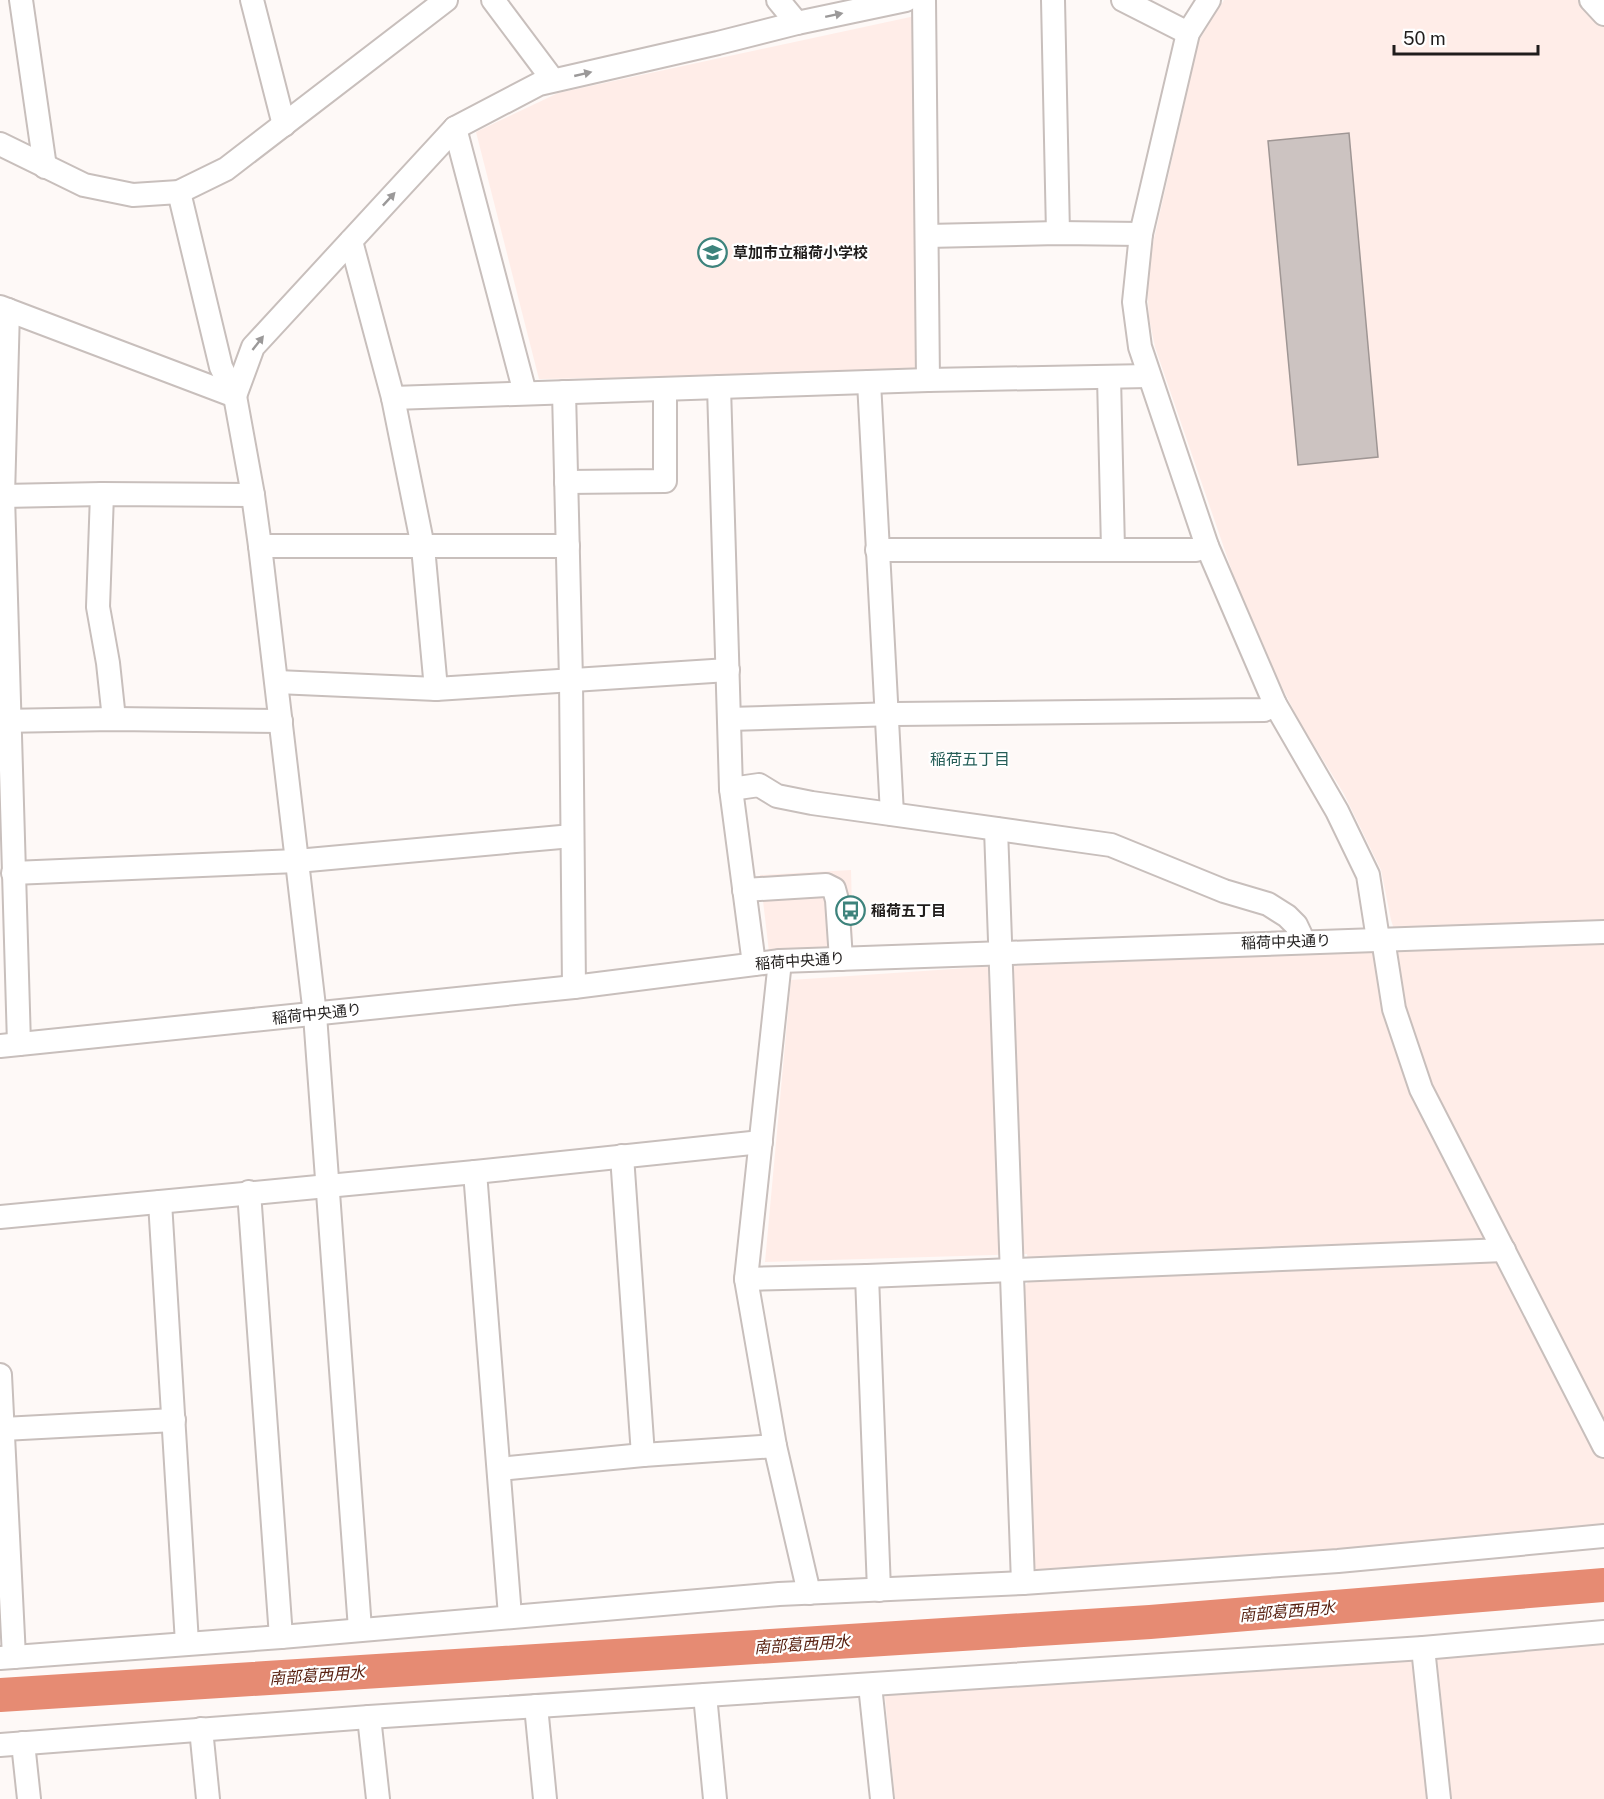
<svg xmlns="http://www.w3.org/2000/svg" width="1604" height="1799" font-family="'Public Sans','Noto Sans JP',sans-serif">
  <style>
    .built { fill: #ffede8 }
    .lines { fill: none; stroke-linecap: round; stroke-linejoin: round }
    .river { stroke: #e68b73; stroke-width: 34 }
    .building { fill: #ccc3c1; stroke: #9f9694; stroke-width: 1.5 }
    .minor-casing { stroke: #c8bfbc; stroke-width: 26 }
    .minor { stroke: #fff; stroke-width: 22 }
    .oneway { fill: #9b9999 }
    .labels { text-anchor: middle; stroke-width: 4.5; stroke-linejoin: round; paint-order: stroke }
    .poi-label { font-size: 15px; font-weight: bold; fill: #201d1c; stroke: #fff; text-anchor: start }
    .street-label { font-size: 15px; fill: #201d1c; stroke: #fff }
    .neighbourhood-label { font-size: 16px; fill: #255e58; stroke: #fff }
    .water-label { font-size: 16px; font-style: italic; fill: #571f0f; stroke: #fff }
  </style>
  <rect width="100%" height="100%" fill="#fef9f7"/>
  <g class="built">
    <polygon points="1224,0 1582,0 1604,23 1604,1525 1365,1548 1042,1574 1033,1566 1023,1288 1030,1280 1027,1254 765,1262 791,980 982,967 1401,951 1391,920 1381,870 1344,794 1298,719 1277,677 1234,577 1155,347 1149,318 1147,283 1151,252 1199,40"/>
    <polygon points="915,16 917,373 539,379 476,132 558,93"/>
    <polygon points="851,870 853,948 769,952 760,875"/>
    <polygon points="1604,1642 1604,1799 895,1799 885,1697 890,1693"/>
  </g>
  <g class="lines">
    <polyline class="river" points="0,1695 1150,1622 1604,1585"/>
  </g>
  <polygon class="building" points="1349,133 1378,457 1298,465 1268,141"/>
  <g class="lines">
    <defs>
      <g id="minor">
        <polyline points="21,0 45,167"/>
        <polyline points="252,0 284,125"/>
        <polyline points="493,0 553,80"/>
        <polyline points="778,0 797,23"/>
        <polyline points="924,0 928,380"/>
        <polyline points="1053,0 1058,233"/>
        <polyline points="1123,0 1188,33"/>
        <polyline points="1209,0 1188,33 1141,234 1134,302 1140,347 1207,546 1275,704 1337,811 1368,875 1378,939"/>
        <polyline points="1591,0 1604,14"/>
        <polyline points="455,128 525,393"/>
        <polyline points="0,144 84,185 133,195 179,192 226,169 446,0"/>
        <polyline points="179,192 221,367 235,396 253,495 260,546 315,1015 360,1629"/>
        <polyline points="927,236 1058,233 1141,234"/>
        <polyline points="351,241 393,398 423,547 436,689"/>
        <polyline points="0,307 235,396"/>
        <polyline points="8,310 3,496 19,1044"/>
        <polyline points="1109,377 1113,549"/>
        <polyline points="869,382 892,814"/>
        <polyline points="719,387 731,789 754,964"/>
        <polyline points="564,392 571,680 574,987"/>
        <polyline points="235,396 253,347 455,128 539,84 718,43 797,23 906,0"/>
        <polyline points="393,398 928,380 1149,376"/>
        <polyline points="566,482 665,481 665,389"/>
        <polyline points="102,494 98,607 108,663 114,719"/>
        <polyline points="3,496 102,494 253,495"/>
        <polyline points="260,546 568,546"/>
        <polyline points="877,550 1196,550 1207,546"/>
        <polyline points="277,682 436,689 728,670"/>
        <polyline points="729,719 896,714 1264,710 1275,704"/>
        <polyline points="0,721 114,719 281,721"/>
        <polyline points="731,789 759,785 777,796 812,803 1111,845 1224,891 1268,904 1287,916 1296,925 1304,942"/>
        <polyline points="996,829 1023,1583"/>
        <polyline points="13,873 297,861 572,836"/>
        <polyline points="744,890 826,885 834,889 837,900 841,959"/>
        <polyline points="1383,939 1394,1009 1421,1089 1604,1446"/>
        <polyline points="780,961 746,1279 775,1446 809,1593"/>
        <polyline points="0,1046 574,987 780,961 1604,932"/>
        <polyline points="622,1156 643,1455"/>
        <polyline points="475,1172 510,1616"/>
        <polyline points="249,1192 281,1637"/>
        <polyline points="160,1202 187,1643"/>
        <polyline points="0,1217 475,1172 761,1142"/>
        <polyline points="867,1276 879,1590"/>
        <polyline points="746,1279 867,1276 1504,1250"/>
        <polyline points="0,1375 14,1657"/>
        <polyline points="3,1429 174,1420"/>
        <polyline points="499,1469 643,1455 775,1446"/>
        <polyline points="1423,1648 1439,1799"/>
        <polyline points="0,1658 281,1637 779,1594 1023,1583 1338,1561 1604,1536"/>
        <polyline points="870,1685 882,1799"/>
        <polyline points="705,1695 715,1799"/>
        <polyline points="536,1706 545,1799"/>
        <polyline points="369,1717 378,1799"/>
        <polyline points="201,1729 208,1799"/>
        <polyline points="23,1743 29,1799"/>
        <polyline points="0,1745 369,1717 1423,1648 1604,1632"/>
      </g>
    </defs>
    <use href="#minor" class="minor-casing"/>
    <use href="#minor" class="minor"/>
  </g>
  <defs><path id="oneway-solid" d="M-6-.8H1V-3.2L6.5 0L1 3.2V.8H-6Z" transform="scale(1.5)"/></defs>
  <g class="oneway">
    <use href="#oneway-solid" transform="translate(834 15) rotate(-12)"/>
    <use href="#oneway-solid" transform="translate(583 74) rotate(-13)"/>
    <use href="#oneway-solid" transform="translate(389 199) rotate(-47)"/>
    <use href="#oneway-solid" transform="translate(258 343) rotate(-52)"/>
  </g>
  <defs>
    <symbol id="school-ring" viewBox="-11 -11 22 22"><circle r="9.5" fill="#fff" stroke="#3d837c" stroke-width="1.5"/><path d="M0-5L7-2L0 1L-7-2ZM-4 1L0 2.5L4 1V4Q0 6-4 4Z" fill="#3d837c"/></symbol>
    <symbol id="bus-ring" viewBox="-11 -11 22 22"><circle r="9.5" fill="#fff" stroke="#3d837c" stroke-width="1.5"/><path d="M-5-6H5V4H4V6H2V4H-2V6H-4V4H-5ZM-3.5-4V0h7V-4ZM-3.5 1.2v1.5H-2V1.2ZM2 1.2v1.5H3.5V1.2Z" fill="#3d837c"/></symbol>
  </defs>
  <g fill-rule="evenodd">
    <use href="#school-ring" x="696" y="236" width="33" height="33"/>
    <use href="#bus-ring" x="834" y="894" width="33" height="33"/>
  </g>
  <g class="labels">
    <g class="poi-label">
      <text x="733" y="258">草加市立稲荷小学校</text>
      <text x="871" y="916">稲荷五丁目</text>
    </g>
    <g class="street-label">
      <text transform="translate(1286 942) rotate(-2)" y="5">稲荷中央通り</text>
      <text transform="translate(800 961) rotate(-4)" y="5">稲荷中央通り</text>
      <text transform="translate(317 1014) rotate(-6)" y="5">稲荷中央通り</text>
    </g>
    <g class="neighbourhood-label">
      <text x="970" y="765">稲荷五丁目</text>
    </g>
    <g class="water-label">
      <text transform="translate(1287 1611) rotate(-5)" y="6">南部葛西用水</text>
      <text transform="translate(802 1644) rotate(-4)" y="6">南部葛西用水</text>
      <text transform="translate(317 1675) rotate(-4)" y="6">南部葛西用水</text>
    </g>
  </g>
  <path d="M1394 45v9h144v-9" fill="none" stroke="#201d1c" stroke-width="3"/>
  <text x="1403" y="45" font-size="18" fill="#201d1c" stroke="#ffffff" stroke-width="4.5" paint-order="stroke">50 m</text>
</svg>
